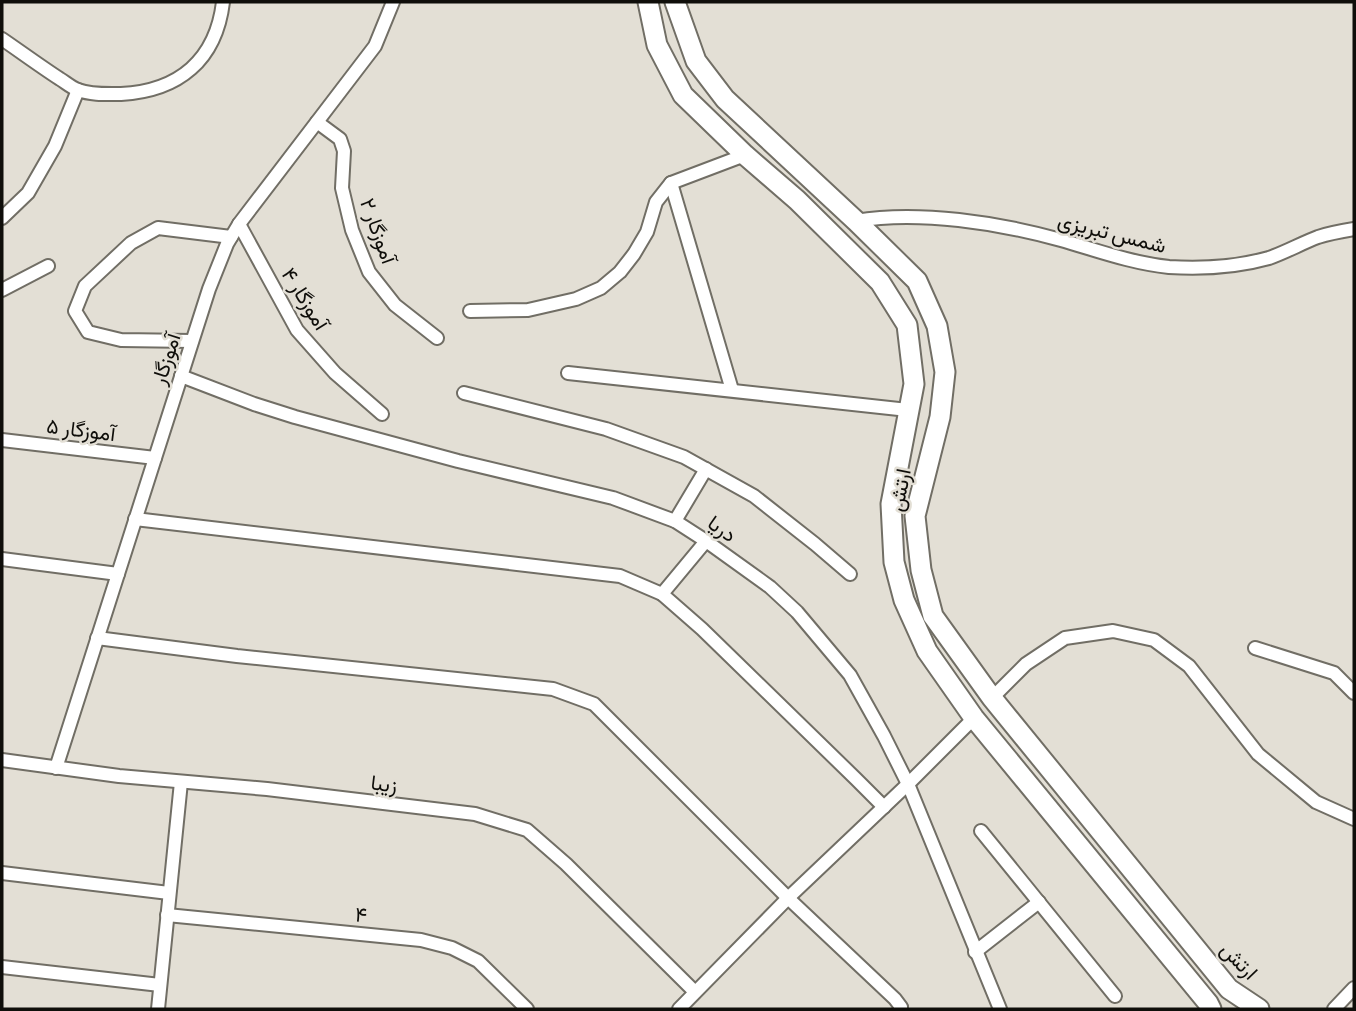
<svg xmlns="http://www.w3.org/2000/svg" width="1356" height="1011" font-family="'Source Sans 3',Vazirmatn,sans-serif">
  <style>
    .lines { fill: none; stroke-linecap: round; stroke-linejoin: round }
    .minor-casing { stroke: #716e65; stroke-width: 16 }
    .secondary-casing { stroke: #716e65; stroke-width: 23 }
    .minor { stroke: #fff; stroke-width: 12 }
    .secondary { stroke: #fff; stroke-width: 19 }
    .labels { text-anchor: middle; stroke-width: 5; stroke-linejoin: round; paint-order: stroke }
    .street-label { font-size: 21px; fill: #0f0e0a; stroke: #e3dfd5 }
  </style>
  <rect width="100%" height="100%" fill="#e3dfd5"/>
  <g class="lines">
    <defs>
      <g id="minor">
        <path d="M2,39C21,52 40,66 60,79C65,82 72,88 78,90C91,95 108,94 121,94C179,91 216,60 223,2"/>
        <polyline points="317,122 340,139 344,151 342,188 352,230 369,272 395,305 437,338"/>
        <polyline points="671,183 732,390"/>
        <polyline points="2,218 28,193 55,146 78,90"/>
        <path d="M856,221C918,210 1000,223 1061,240C1096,250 1131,263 1169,267C1202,269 1237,267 1269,258C1286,252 1302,243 1318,237C1330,233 1342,231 1354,229"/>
        <polyline points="239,224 297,330 335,373 382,414"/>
        <polyline points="2,290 48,266"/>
        <polyline points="470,311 528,310 576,299 601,288 620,272 634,254 647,232 656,202 671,183 745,155"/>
        <polyline points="192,341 121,340 88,332 75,311 85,286 131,243 158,228 231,237"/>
        <polyline points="568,373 908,410"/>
        <polyline points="181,376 254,404 295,417 458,461 613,498 675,521 706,541 770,587 797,612 850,675 884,736 908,784 1000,1009"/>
        <polyline points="464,393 606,429 684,457 754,496 815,544 850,574"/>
        <polyline points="2,440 155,458"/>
        <polyline points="135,519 620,576 662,594 702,629 856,779 884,807"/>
        <polyline points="675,521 706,469"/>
        <polyline points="2,559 118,574"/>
        <polyline points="662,594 706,541"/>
        <polyline points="97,638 237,656 553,689 594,704 788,898 895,999 901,1007 900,1009"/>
        <polyline points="1255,648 1334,673 1354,693"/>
        <polyline points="992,698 1026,664 1065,638 1113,631 1154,640 1189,666 1258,754 1316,802 1354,819"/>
        <polyline points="2,760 119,776 267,789 475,814 527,830 566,864 695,992"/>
        <polyline points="56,768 209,289 227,244 239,224 375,46 393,2"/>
        <polyline points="981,831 1115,996"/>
        <polyline points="2,873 169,893"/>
        <polyline points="167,915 421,940 452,948 478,961 527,1009"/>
        <polyline points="975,952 1039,902"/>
        <polyline points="2,967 160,985"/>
        <polyline points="158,1009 181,782"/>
        <polyline points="679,1009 788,898 908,784 974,718"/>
        <polyline points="1334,1009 1354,988"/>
      </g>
      <g id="secondary">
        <polyline points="648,2 657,45 683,95 745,155 797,200 880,282 907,325 914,384 891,504 894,562 904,600 927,651 974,718 1208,1003 1211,1009"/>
        <polyline points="675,2 696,61 725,99 856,221 917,281 937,326 945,372 940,417 915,516 921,570 933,616 992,698 1229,989 1259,1009"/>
      </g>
    </defs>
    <use href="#minor" class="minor-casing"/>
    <use href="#secondary" class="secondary-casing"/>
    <use href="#minor" class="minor"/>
    <use href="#secondary" class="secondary"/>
  </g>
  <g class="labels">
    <g class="street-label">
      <text transform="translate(378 231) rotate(70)" y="7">آموزگار ۲</text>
      <text transform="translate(1112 233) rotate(14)" y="7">شمس تبریزی</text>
      <text transform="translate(305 299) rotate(58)" y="7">آموزگار ۴</text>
      <text transform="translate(166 359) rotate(-72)" y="7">آموزگار</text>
      <text transform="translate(81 430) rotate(7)" y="7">آموزگار ۵</text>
      <text transform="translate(900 490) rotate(-79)" y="7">ارتش</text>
      <text transform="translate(722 529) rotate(35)" y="7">دریا</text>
      <text transform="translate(384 784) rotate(7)" y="7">زیبا</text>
      <text transform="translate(361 915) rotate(6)" y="7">۴</text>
      <text transform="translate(1239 961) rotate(46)" y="7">ارتش</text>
    </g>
  </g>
  <rect width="1356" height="1011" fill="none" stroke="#0f0e0a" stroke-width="7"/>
</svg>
